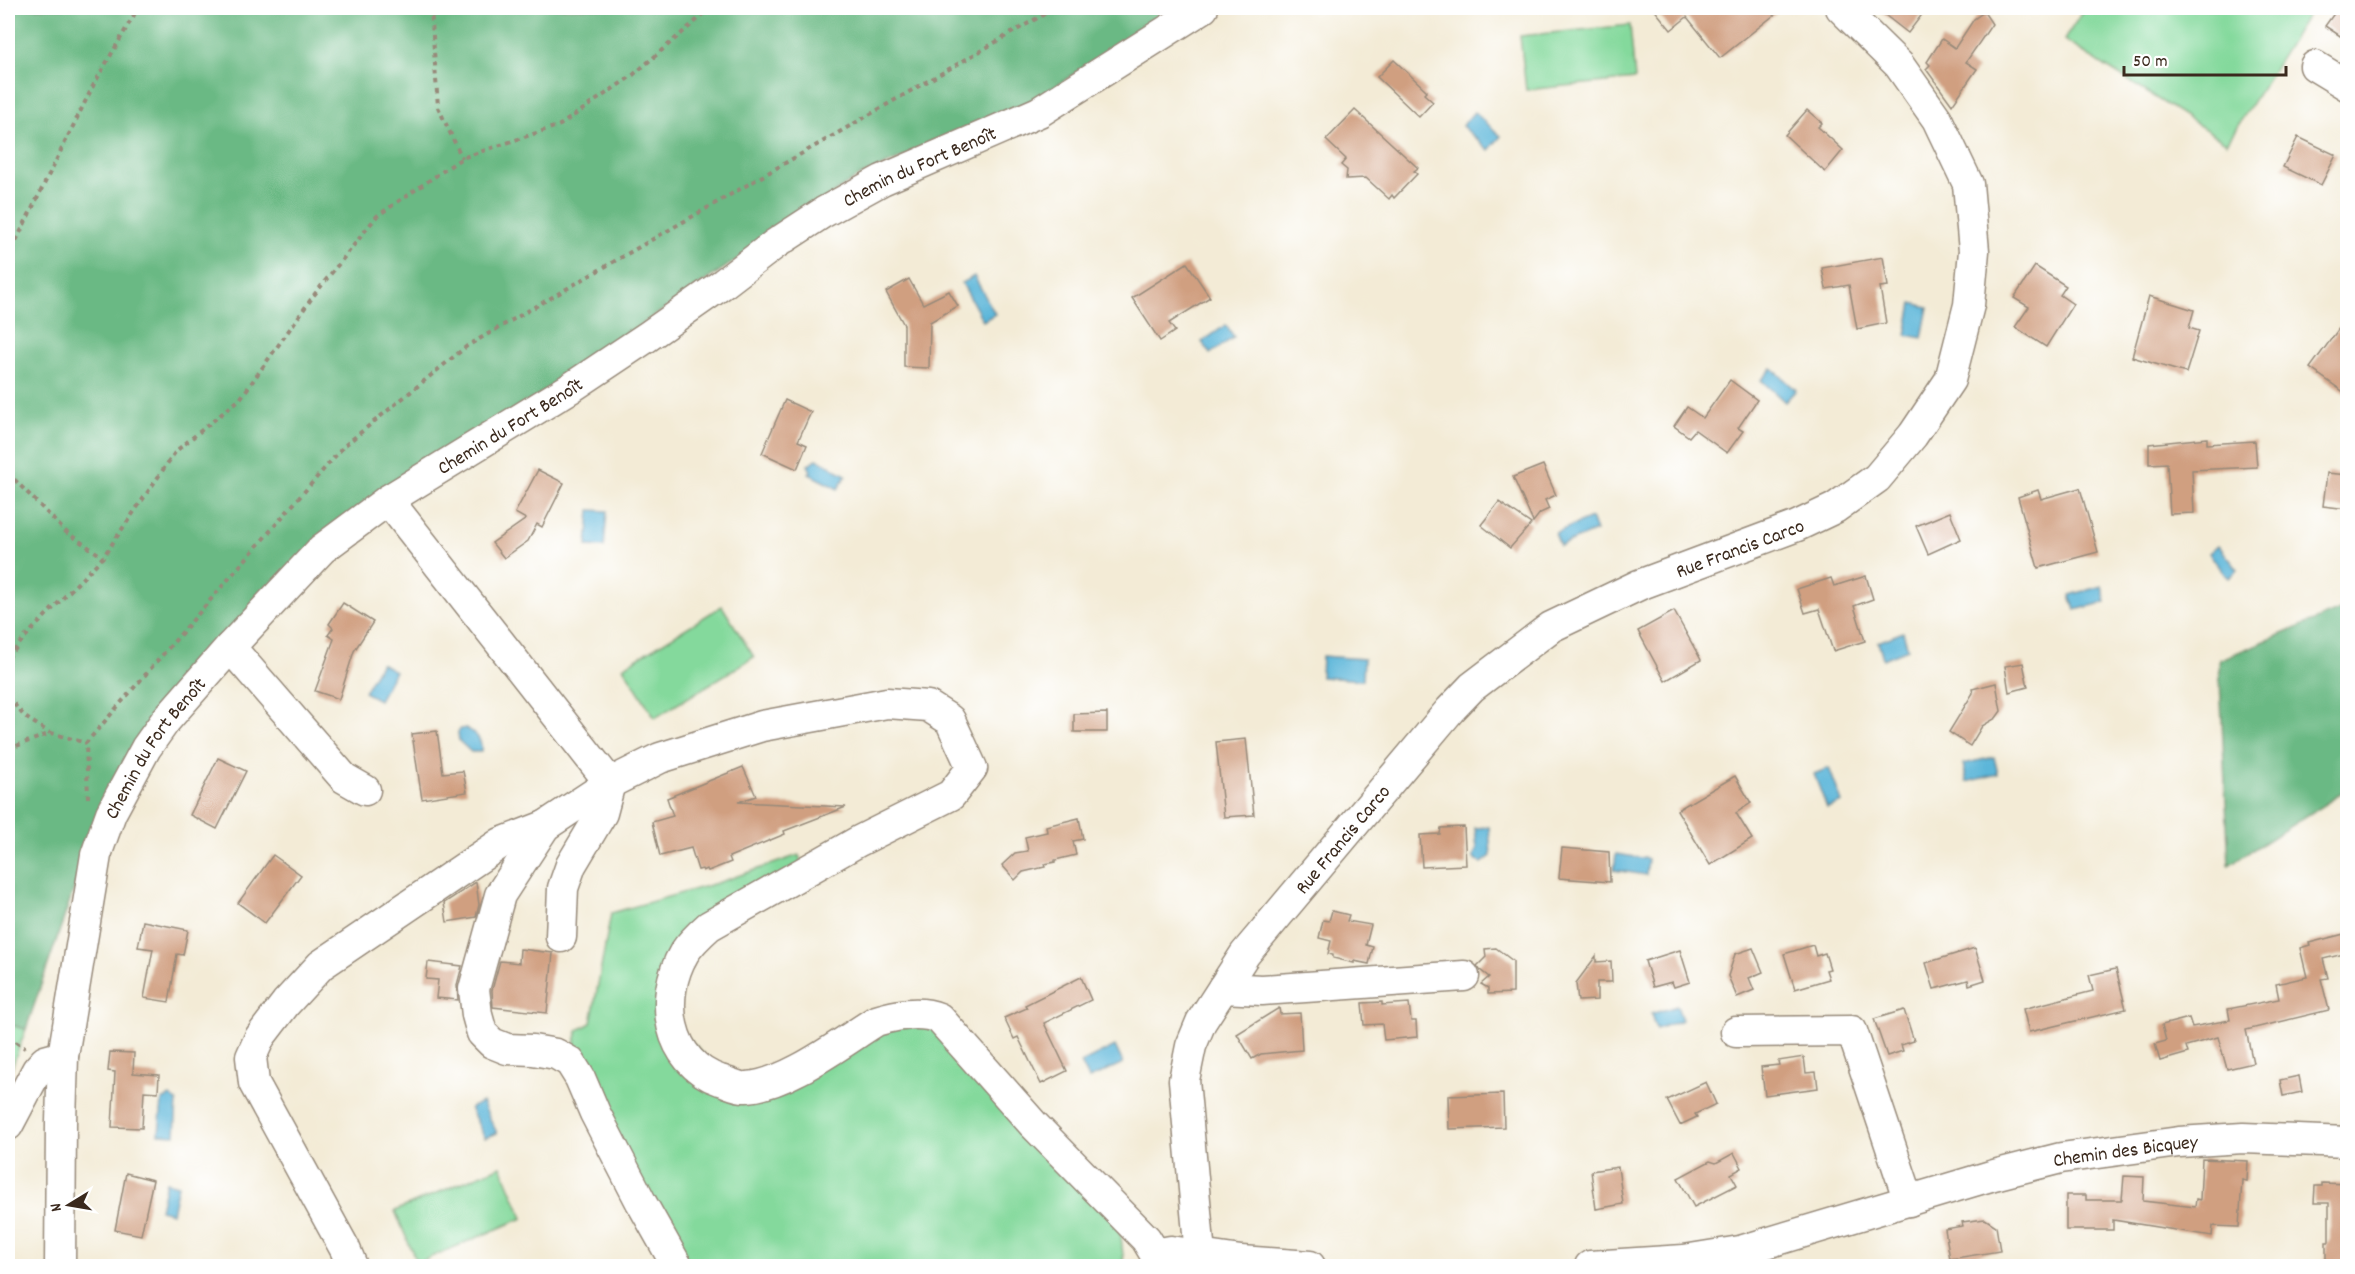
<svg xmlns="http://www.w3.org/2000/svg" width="2355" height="1274" font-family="Dekko,sans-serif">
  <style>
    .green { fill: #84d99c; stroke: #60825d; stroke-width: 1.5 }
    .forest { fill: #6bb984; stroke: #537251; stroke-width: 1.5 }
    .water { fill: #5bb6d9; stroke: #4b707c; stroke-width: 1.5 }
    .building { fill: #d09f80 }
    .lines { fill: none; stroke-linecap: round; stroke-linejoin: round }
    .minor-casing { stroke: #978a7a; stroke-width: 33 }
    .path { stroke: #978a7a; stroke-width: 4; stroke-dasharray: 4.5 4.5; stroke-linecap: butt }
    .minor { stroke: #fff; stroke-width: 30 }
    .labels { text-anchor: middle; stroke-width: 4.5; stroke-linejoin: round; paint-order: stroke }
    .street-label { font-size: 20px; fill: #3b2a1e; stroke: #fff }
  </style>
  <rect width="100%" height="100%" fill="#fff"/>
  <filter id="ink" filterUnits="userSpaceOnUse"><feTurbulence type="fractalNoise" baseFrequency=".0167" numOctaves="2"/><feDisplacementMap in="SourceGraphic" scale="12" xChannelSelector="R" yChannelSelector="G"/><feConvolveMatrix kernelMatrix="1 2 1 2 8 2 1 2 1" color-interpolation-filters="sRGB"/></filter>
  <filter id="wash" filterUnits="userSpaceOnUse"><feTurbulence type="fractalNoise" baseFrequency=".008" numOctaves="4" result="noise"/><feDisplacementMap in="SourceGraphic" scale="24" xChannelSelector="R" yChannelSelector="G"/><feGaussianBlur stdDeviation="1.35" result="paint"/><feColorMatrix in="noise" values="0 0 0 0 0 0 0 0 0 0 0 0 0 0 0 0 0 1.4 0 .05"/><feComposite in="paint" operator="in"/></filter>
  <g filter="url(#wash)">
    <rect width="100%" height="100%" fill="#f3ebd6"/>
    <g class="green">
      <polygon points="2085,8 2312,8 2227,143 2064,40"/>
      <polygon points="1630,25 1635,79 1526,90 1520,36"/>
      <polygon points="722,606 754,657 655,718 623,667"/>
      <polygon points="799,855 802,866 705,920 664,1014 742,1093 880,1026 930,1025 1114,1219 1121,1236 1124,1266 674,1266 569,1066 578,1030 591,1023 611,913 717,883"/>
      <polygon points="8,1024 26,1029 8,1078"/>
      <polygon points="501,1166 523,1218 417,1263 395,1211"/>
    </g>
    <g class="forest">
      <polygon points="8,8 1175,8 1036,99 856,178 296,561 95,827 26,1029 8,1024"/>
      <polygon points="2347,607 2347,790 2229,865 2219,660"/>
    </g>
    <g class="water">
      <polygon points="1474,112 1501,136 1489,150 1462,126"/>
      <polygon points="974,276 995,314 983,321 962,283"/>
      <polygon points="1912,303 1928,307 1922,338 1906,335"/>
      <polygon points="1226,325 1234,337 1210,354 1202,342"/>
      <polygon points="1772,368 1796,390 1785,402 1761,380"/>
      <polygon points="817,459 846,475 838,489 809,474 811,471 808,465"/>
      <polygon points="590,510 607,511 604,547 587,546"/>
      <polygon points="1591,518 1596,531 1560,546 1555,533"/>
      <polygon points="2218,545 2238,570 2228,578 2209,553"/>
      <polygon points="2102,586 2106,602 2075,610 2070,595"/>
      <polygon points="1903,632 1908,649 1883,659 1878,642"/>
      <polygon points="1322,656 1364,659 1363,680 1321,677"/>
      <polygon points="381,663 395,671 379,700 364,692"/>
      <path d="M466,728C476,734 483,740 481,752H471L459,741L458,732L461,729Z"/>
      <polygon points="1994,757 1998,774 1967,782 1963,764"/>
      <polygon points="1829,768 1842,802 1827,808 1814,774"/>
      <polygon points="1489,827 1491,856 1482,863 1476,861 1473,857 1477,849 1475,828"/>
      <polygon points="1616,854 1648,859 1646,875 1614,870"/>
      <polygon points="1677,1006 1682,1020 1656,1029 1651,1014"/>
      <polygon points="1115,1046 1123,1063 1089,1079 1081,1063"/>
      <polygon points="170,1096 177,1101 175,1135 159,1134 162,1100"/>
      <polygon points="482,1102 497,1133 485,1138 470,1108"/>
      <polygon points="166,1182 178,1185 172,1213 160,1210"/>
    </g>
    <g id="blocks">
      <g class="building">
        <polygon points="1653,8 1783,8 1720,58 1687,17 1671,30"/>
        <polygon points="1876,8 1927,8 1908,33"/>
        <polygon points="2338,8 2348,8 2348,41 2325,26"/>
        <polygon points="1984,12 1992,24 1966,62 1977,69 1952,105 1926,69 1930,65 1927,62 1942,39 1955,48 1974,19"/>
        <polygon points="1394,60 1427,91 1424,94 1433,102 1419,117 1377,77"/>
        <polygon points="1355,110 1418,168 1414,171 1417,174 1394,198 1392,195 1389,199 1366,178 1346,179 1347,170 1341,165 1346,159 1326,140"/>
        <polygon points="1807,110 1822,123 1818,127 1843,150 1825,172 1785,135"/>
        <polygon points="2298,137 2336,155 2321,185 2283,167"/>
        <polygon points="1883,257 1888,286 1880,287 1886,323 1857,329 1849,285 1826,289 1822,268"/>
        <polygon points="1187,263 1210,297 1169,323 1175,331 1160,341 1132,298"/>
        <polygon points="2035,266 2066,286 2060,295 2073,304 2046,347 2015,327 2029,307 2014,298"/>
        <polygon points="909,279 923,304 949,291 958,306 930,322 929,368 904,367 904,325 886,292"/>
        <polygon points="2149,296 2194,310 2189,328 2199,331 2186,373 2132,357"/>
        <polygon points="2348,316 2348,395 2310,368"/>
        <polygon points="1730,380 1757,400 1738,428 1743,431 1727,453 1695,430 1689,437 1674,426 1687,407 1703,418"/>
        <polygon points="785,400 811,412 798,441 807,445 797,469 762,453"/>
        <polygon points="2207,438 2207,444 2255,441 2257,467 2192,470 2194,513 2170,514 2167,463 2149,464 2149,444"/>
        <polygon points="1543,465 1556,495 1545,500 1549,509 1540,513 1533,522 1513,477"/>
        <polygon points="538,470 564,483 542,527 537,524 528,541 504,558 492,543 526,519 515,513"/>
        <polygon points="2327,473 2348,475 2348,509 2323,506"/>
        <polygon points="2080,488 2098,552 2038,568 2018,497 2038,490 2041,499"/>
        <polygon points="1499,502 1531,524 1510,548 1481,525"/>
        <polygon points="1950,512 1961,539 1928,554 1916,526"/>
        <polygon points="1866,576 1873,599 1854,606 1865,641 1833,651 1819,609 1805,613 1797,589 1831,578 1834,586"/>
        <polygon points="343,603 373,622 354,651 339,699 315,691 334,639 328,635 333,628 329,624"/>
        <polygon points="1674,611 1701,660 1665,681 1638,631"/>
        <polygon points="2023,663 2028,687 2009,692 2005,666"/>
        <polygon points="1996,683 2001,711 1996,718 1982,726 1970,746 1949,732 1973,693 1972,689"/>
        <polygon points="1107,713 1107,732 1074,732 1074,714"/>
        <polygon points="437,731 443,773 463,771 467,792 422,799 412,734"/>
        <polygon points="1246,739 1254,815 1224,817 1216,742"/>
        <polygon points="218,758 246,771 217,829 190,815"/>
        <polygon points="743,767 756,796 738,802 846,807 784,831 785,834 729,857 731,862 708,871 707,869 703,871 702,869 698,870 691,848 660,856 652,822 673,816 667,798"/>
        <polygon points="1735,776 1751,803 1736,813 1752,839 1710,865 1677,810"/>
        <polygon points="1079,818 1083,839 1073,841 1076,855 1055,860 1055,862 1044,864 1045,867 1023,872 1015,880 1002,865 1015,853 1028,851 1025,837 1047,832 1046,826"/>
        <polygon points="1464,827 1466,865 1422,867 1420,835 1440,834 1441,828"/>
        <polygon points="1562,848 1609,852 1610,882 1559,878"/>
        <polygon points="273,855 301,875 265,923 238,903"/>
        <polygon points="476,882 479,905 476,917 447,922 444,903"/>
        <polygon points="1332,911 1349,915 1347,921 1371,925 1366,945 1373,947 1369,964 1354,961 1354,963 1333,958 1333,955 1328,954 1331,941 1319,938 1323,920 1329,921"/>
        <polygon points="143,921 188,930 183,955 177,954 169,1002 144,998 153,949 138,947"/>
        <polygon points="2348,933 2348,953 2323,959 2328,978 2321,979 2329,1010 2246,1030 2253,1063 2227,1069 2218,1037 2186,1046 2188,1053 2160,1061 2155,1044 2166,1041 2162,1025 2189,1018 2192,1027 2230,1020 2228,1009 2279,999 2276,984 2307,977 2300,948 2310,945 2309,943"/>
        <polygon points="1813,945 1816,956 1825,953 1830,969 1826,970 1829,979 1795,989 1784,954"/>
        <polygon points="1496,948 1513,961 1513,993 1488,994 1488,988 1481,984 1489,977 1480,970 1477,966 1486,957 1485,949"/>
        <polygon points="1753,948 1763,972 1749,978 1754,990 1737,997 1728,976 1735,954"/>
        <polygon points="1975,948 1985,980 1969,985 1968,980 1934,989 1926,963"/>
        <polygon points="520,949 553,953 547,1013 493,1007 492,990 500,961 519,963"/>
        <polygon points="1680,950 1690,982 1674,987 1672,982 1653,987 1645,961"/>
        <polygon points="1596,956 1596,962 1611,961 1612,982 1597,982 1597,1000 1578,1001 1576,983"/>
        <polygon points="428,962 462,966 457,985 458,1000 436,998 438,980 426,979"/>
        <polygon points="2116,969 2126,1009 2029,1032 2023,1009 2093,991 2089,975"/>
        <polygon points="1081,977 1091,1000 1044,1023 1067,1071 1041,1084 1018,1037 1014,1039 1004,1018 1027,1008 1025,1005"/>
        <polygon points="1382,1002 1382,1005 1409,1003 1411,1021 1416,1021 1417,1037 1384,1040 1382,1024 1364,1025 1362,1003"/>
        <polygon points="1279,1008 1280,1014 1300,1013 1302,1050 1261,1054 1252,1059 1237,1034"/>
        <polygon points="1904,1010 1914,1041 1901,1045 1903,1051 1887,1056 1874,1019"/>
        <polygon points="110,1052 134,1053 133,1073 159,1075 158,1092 144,1091 142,1128 112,1127 115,1072 108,1071"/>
        <polygon points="1804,1057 1806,1073 1816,1072 1818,1088 1765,1095 1761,1067 1779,1065 1778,1061"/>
        <polygon points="2299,1076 2302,1092 2283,1096 2280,1080"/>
        <polygon points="1706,1082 1716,1104 1695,1114 1697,1117 1680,1125 1667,1100"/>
        <polygon points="1503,1094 1504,1127 1449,1129 1448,1096"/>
        <polygon points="1734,1153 1742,1168 1731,1174 1737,1185 1694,1207 1678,1178 1710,1161 1716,1163"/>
        <polygon points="2202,1159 2248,1161 2247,1181 2242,1180 2239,1227 2213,1226 2212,1236 2113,1220 2113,1230 2066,1230 2066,1195 2086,1195 2086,1200 2122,1200 2124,1176 2144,1177 2143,1201 2195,1207 2196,1199 2200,1200"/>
        <polygon points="1618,1167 1623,1204 1596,1209 1591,1171"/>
        <polygon points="126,1173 153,1180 141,1235 115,1230"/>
        <polygon points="2322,1183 2348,1184 2348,1263 2326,1263 2326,1242 2329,1242 2329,1203 2314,1203 2315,1186 2322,1186"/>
        <polygon points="1985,1219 1996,1226 2000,1251 1950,1259 1945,1229 1963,1226 1962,1222"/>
      </g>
    </g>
  </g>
  <g filter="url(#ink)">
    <use href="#blocks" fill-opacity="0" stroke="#978a7a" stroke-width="1.5"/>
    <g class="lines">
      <defs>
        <g id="minor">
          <polyline points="2315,66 2348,86"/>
          <polyline points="388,500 610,783 602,813 571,865 563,888 561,937"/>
          <polyline points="230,647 344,778 365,790"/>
          <polyline points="1223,988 1262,990 1464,976"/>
          <polyline points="1736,1032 1852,1031 1909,1201"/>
          <polyline points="8,1125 37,1070 45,1061 63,1056"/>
          <polyline points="1155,1254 1171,1251 1241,1261 1310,1266"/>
          <path id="s1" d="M1200,1255L1184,1080L1191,1046L1201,1022L1245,954L1450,710L1472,687L1551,627L1639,585L1797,526L1835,508L1877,478L1913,435L1950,380L1969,305L1974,251L1968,184L1937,119L1899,65L1841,8"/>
          <path id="s2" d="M60,1266L61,1122L63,1056L96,855L111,813L146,748L166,720L230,647L322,549L388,500L569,389L647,337L724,283L775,244L824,212L882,180L1039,112L1203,8"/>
          <polyline points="352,1266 345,1249 254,1083 251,1057 260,1037 286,1003 321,965 501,843 545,826"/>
          <path d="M677,1266L641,1202L595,1113L580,1078L570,1062L556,1054L533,1050L507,1049L492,1043L482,1033L477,1015L474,989L500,895L545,826L610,783L660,758L762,726L887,703L928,706L950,720L972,768L951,795L859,841L709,926C700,934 691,942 684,953C658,997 667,1062 720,1080C728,1082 738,1088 746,1087C787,1085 842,1042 876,1021C896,1015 919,1010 939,1018L1033,1124L1146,1239L1155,1254"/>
          <path id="s3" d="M1590,1266L1684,1260L1740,1251L1994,1175L2061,1158L2179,1142L2243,1138L2348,1142"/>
        </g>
      </defs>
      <use href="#minor" class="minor-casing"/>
      <g class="path">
        <polyline points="431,8 438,107 462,158"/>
        <polyline points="8,257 93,86 138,8"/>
        <polyline points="8,473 66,532 103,557"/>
        <polyline points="8,658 24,638 103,557 176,451 240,399 314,295 377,216 462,158 560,125 633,75 697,20 708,8"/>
        <polyline points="8,697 25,717 50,733"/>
        <polyline points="8,749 51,733 86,743"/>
        <polyline points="88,798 86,743 344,446 467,346 1055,8"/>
        <polyline points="8,1037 25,1048"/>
      </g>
      <use href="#minor" class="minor"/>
    </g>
  </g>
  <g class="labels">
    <g class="street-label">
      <text dy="7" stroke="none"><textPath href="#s2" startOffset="1509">Chemin du Fort Benoît</textPath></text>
      <text dy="7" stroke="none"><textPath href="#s2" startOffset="1023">Chemin du Fort Benoît</textPath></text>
      <text dy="7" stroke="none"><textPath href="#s1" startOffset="972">Rue Francis Carco</textPath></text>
      <text dy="7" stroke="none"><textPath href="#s2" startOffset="537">Chemin du Fort Benoît</textPath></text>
      <text dy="7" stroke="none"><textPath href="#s1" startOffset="468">Rue Francis Carco</textPath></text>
      <text dy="7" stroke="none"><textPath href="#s3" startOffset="550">Chemin des Bicquey</textPath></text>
    </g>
  </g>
  <rect width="2355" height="1274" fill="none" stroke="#fff" stroke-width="30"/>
  <g transform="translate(69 1205) rotate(259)" stroke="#ffffff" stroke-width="4.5" paint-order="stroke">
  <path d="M0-4.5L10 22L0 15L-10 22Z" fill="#3b2a1e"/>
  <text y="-9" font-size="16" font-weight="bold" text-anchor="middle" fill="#3b2a1e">N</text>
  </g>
  <path d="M2124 66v9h162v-9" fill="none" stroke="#3b2a1e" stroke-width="3"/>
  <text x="2133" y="66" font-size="18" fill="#3b2a1e" stroke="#ffffff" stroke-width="4.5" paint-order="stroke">50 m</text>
</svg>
